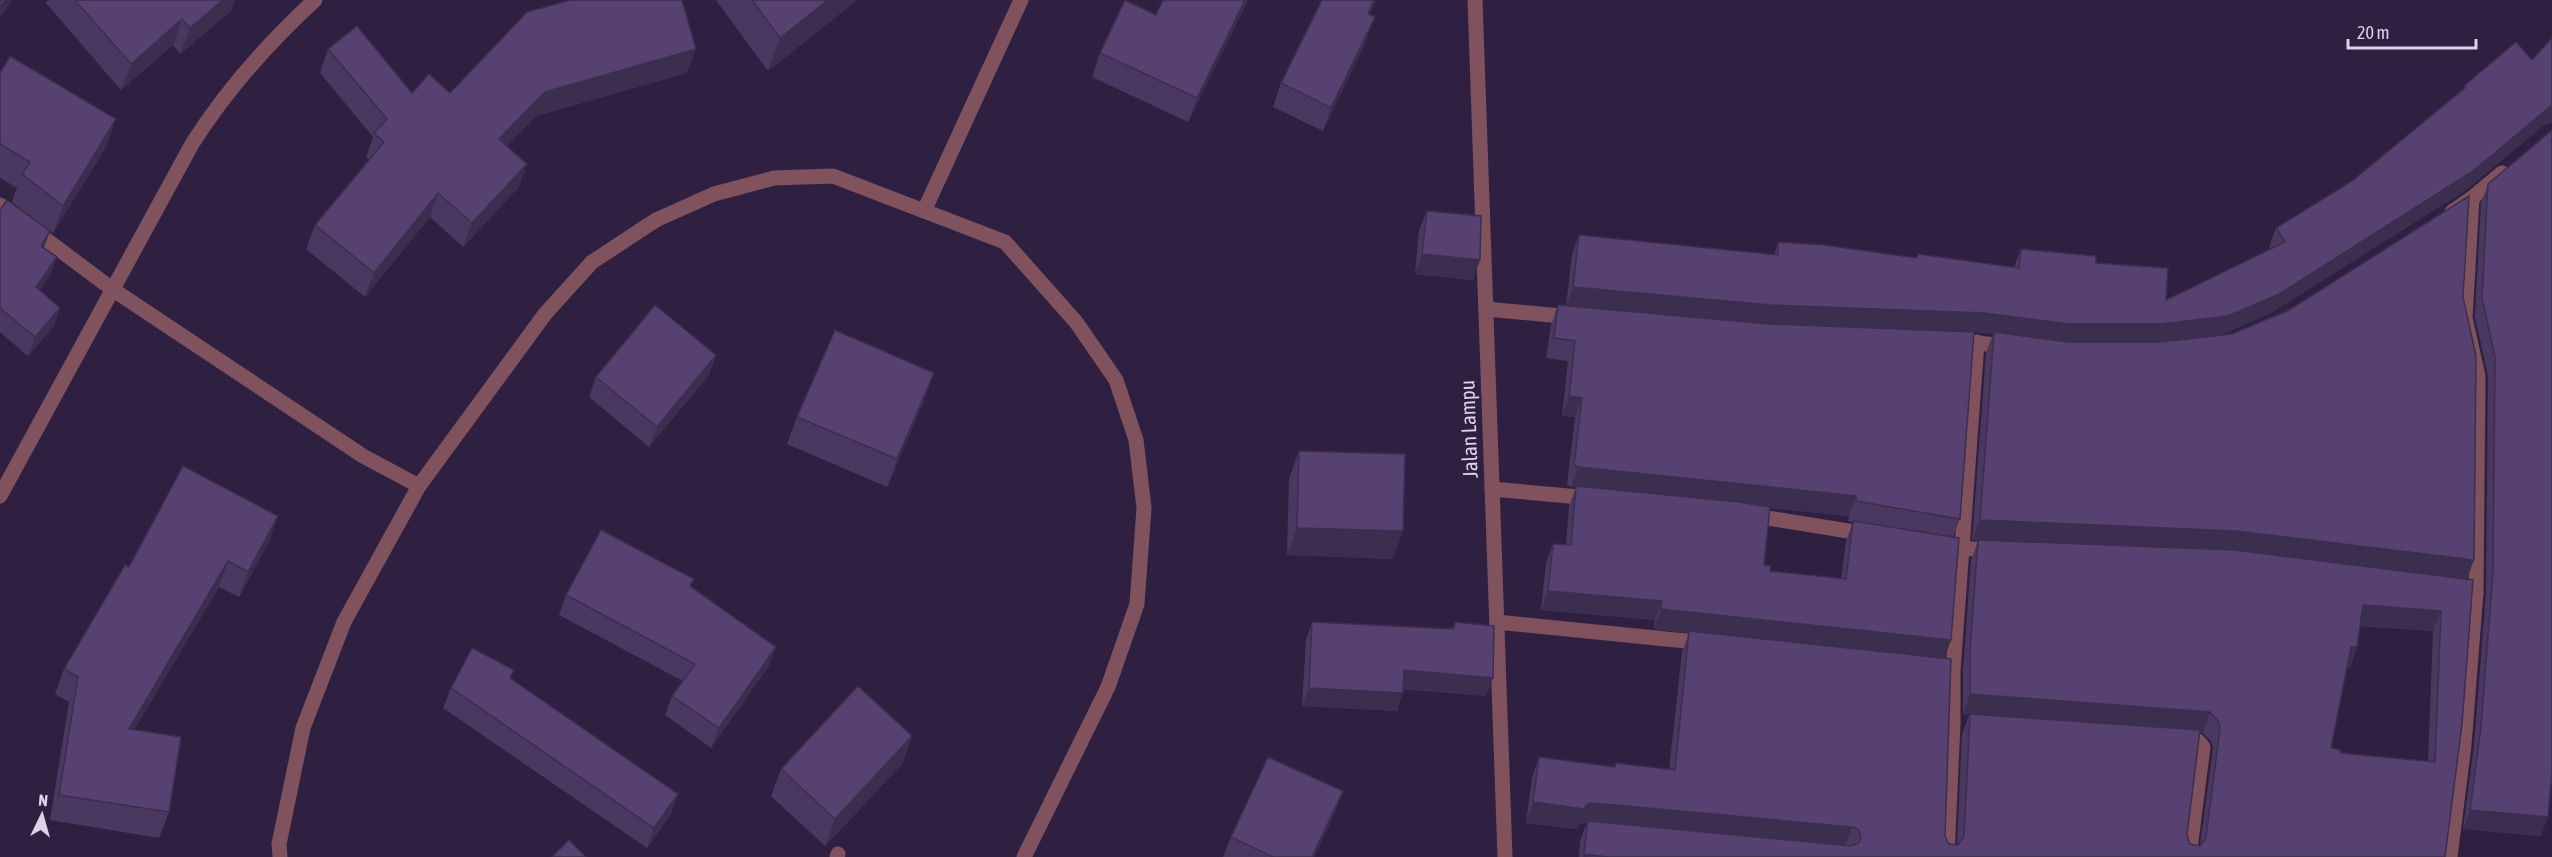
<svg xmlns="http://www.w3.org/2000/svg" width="2552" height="857" font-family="'Asap Condensed',sans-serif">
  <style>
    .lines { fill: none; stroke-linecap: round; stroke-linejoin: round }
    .service { stroke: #80525d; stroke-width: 15 }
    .minor { stroke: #80525d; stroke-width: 15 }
    .wall { fill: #4a3861; fill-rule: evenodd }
    .shaded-wall { fill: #3c2e4f }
    .building { fill: #564171; stroke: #3c2e4f; stroke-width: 1.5; fill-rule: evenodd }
    .labels { text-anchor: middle; stroke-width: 4.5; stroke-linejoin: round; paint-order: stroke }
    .street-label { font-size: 21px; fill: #dcd3e9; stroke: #2f2042 }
  </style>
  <rect width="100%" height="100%" fill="#2f2042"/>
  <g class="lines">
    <polyline class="service" points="837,857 838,854"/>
    <g class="minor">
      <polyline points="1475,0 1505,857"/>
      <polyline points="0,205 112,289 363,456 419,486 545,314 592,262 656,220 714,194 774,178 833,176 1005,242 1076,322 1116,380 1136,440 1144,508 1137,604 1108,687 1024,857"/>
      <polyline points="924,211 1021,0"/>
      <polyline points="2452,212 2472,198 2502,173"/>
      <polyline points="1486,309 1572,317"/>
      <polyline points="1953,341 2009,346"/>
      <polyline points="1492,489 1591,498"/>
      <path d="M0,496L192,144C227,89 267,44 315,0"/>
      <polyline points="1749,515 1867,534"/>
      <polyline points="1938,546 1995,551"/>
      <polyline points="2452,589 2476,592"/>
      <polyline points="1497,622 1706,643"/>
      <polyline points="2179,739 2198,741 2203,747 2189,857"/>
      <polyline points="280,857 279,844 303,728 344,622 419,486"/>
      <polyline points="1947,857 1953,724 1953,671 1977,342"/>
      <polyline points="2450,857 2464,745 2476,592 2478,376 2465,318 2472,198"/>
    </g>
  </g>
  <g class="wall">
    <polygon points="48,0 235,0 231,11 180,54 173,45 121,90 46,3"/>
    <polygon points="716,0 857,0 768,71"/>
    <polygon points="1248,0 1188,122 1092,77 1100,53 1156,15"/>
    <polygon points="1322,0 1376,0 1369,15 1366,41 1323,131 1273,107 1281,83"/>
    <path d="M2552,38V121L2551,123L2544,125L2466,190L2271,313L2221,335L2463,297L2467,579L2445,857H1579L1580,841L1587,823L1580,824L1576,829L1526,823L1532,778L1539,757L1614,767L1616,763L1669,770L1682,652L1689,633L1654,629L1655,620L1541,610L1546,563L1553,544L1566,545L1569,506L1576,487H1571L1567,484L1575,417L1562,416L1568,361L1546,358L1551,325L1558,305L1566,306L1572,254L1579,235L1774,255L1778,242L1916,258L1918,254L2014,267L2021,249L2096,263L2166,300L2270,249L2269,247L2276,228L2352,181L2463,89L2465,85L2532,60ZM1974,332L1993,334L1986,353L1972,541H1978L1971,560L1963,671V715H1969L1962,734L1957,845L1949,844L1945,836V659L1953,537L1960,519ZM1770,508L1849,516L1848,521L1853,522L1846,541L1841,579L1770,571L1764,565ZM2360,626L2433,631L2428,762L2341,753L2331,748L2347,667L2350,668L2357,647ZM2200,732L2203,733L2211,741L2213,748L2200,846L2190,844L2187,835Z"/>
    <polygon points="328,49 412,93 450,93 687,73 536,116 507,146 527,164 518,188 463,247 430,217 365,297 306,249 315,225 369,160 366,157 373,137 320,73"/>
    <polygon points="0,73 106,147 53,233 12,202 17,188 0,178"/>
    <polygon points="2488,184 2541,836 2463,829 2474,746 2486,592 2488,376 2475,317 2481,203"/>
    <polygon points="0,210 44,248 57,257 50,275 40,290 54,326 28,356 0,332"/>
    <polygon points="1427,211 1480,260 1473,280 1415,274 1419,230"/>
    <polygon points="716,355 709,375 649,447 589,397 596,377"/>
    <polygon points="934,373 924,401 887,487 787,444 797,417"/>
    <polygon points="1299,451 1393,559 1287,555 1289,478"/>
    <polygon points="269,542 239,597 219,587 134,730 169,812 159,838 50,820 69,702 55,694 64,669 129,567"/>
    <polygon points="691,587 769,666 711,748 665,715 672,696 683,681 559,615 566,595"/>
    <polygon points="1312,622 1452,629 1455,622 1486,696 1403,689 1397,711 1302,706 1306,640"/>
    <polygon points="511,679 678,794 671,814 647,848 443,708 451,688"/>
    <polygon points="912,736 902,764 825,846 771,796 781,769"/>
    <polygon points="1336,811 1314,857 1223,857 1231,837"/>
  </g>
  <g class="shaded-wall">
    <polygon points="5,0 12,0 0,17 0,8"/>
    <polygon points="223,0 235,0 231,11 180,54 190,28"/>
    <polygon points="828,0 857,0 768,71 780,38"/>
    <polygon points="1245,0 1248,0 1188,122 1197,98"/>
    <polygon points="1374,0 1376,0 1359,37 1368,14"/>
    <polygon points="1375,17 1366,41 1323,131 1331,108"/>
    <polygon points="182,19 173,45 121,90 131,64"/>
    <polygon points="696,49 687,73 536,116 490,163 499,139 545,92"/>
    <polygon points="2552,105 2552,121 2551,123 2544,125 2466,190 2271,313 2220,335 2152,343 2062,343 1977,332 1763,324 1566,306 1573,287 2160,324"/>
    <polygon points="116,119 106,147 53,233 63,206"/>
    <polygon points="527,164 518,188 463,247 472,223"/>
    <polygon points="438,193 430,217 365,297 374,273"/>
    <polygon points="50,231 43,250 41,246"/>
    <polygon points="1422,254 1480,260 1473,280 1415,274"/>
    <polygon points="57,257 50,275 30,306 36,287"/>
    <polygon points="60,308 54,326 28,356 35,337"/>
    <polygon points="716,355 709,375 649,447 657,427"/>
    <polygon points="934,373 924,401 887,487 897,459"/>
    <polygon points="1569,396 1582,398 1575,417 1562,416"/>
    <polygon points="1578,467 1856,496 1849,516 1571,487"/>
    <polygon points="278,516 269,542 239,597 248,572"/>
    <polygon points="1980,520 2236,531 2474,560 2466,581 2228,551 1972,541"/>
    <polygon points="1297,528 1403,531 1393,559 1287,555"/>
    <polygon points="228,561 219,587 120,754 129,729"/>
    <polygon points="1548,591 1662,601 1655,620 1541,610"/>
    <polygon points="2363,605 2441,611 2433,631 2356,625"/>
    <polygon points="1661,609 1951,640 1944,660 1654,629"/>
    <polygon points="776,647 769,666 711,748 719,728"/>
    <polygon points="2351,647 2357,647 2350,668 2343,667"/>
    <polygon points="1404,670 1493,678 1486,696 1398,688"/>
    <polygon points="1309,688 1403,693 1397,711 1302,706"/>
    <polygon points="1970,694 2210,712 2203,733 1963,715"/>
    <polygon points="912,736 902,764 825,846 835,819"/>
    <polygon points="1343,791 1336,811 1314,857 1312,857"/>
    <polygon points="678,794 671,814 647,848 654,828"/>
    <polygon points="1533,802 1588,804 1593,803 1852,827 1845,847 1588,821 1587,823 1580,824 1576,829 1526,823"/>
    <polygon points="2470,810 2548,817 2541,836 2463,829"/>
    <polygon points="1584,854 1608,856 1583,857"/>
  </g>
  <g class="building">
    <polygon points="0,0 5,0 0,8"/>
    <polygon points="75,0 223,0 190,28 182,19 131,64"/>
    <polygon points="571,0 682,0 696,49 545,92 499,139 527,164 472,223 438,193 374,273 315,225 384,142 374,133 387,119 328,49 357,26 412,93 429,74 450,93 527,12"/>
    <polygon points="752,0 828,0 780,38"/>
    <polygon points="1125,0 1156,15 1163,0 1245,0 1197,98 1100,53"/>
    <polygon points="1322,0 1374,0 1368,14 1375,17 1331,108 1281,83"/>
    <polygon points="2552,38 2552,105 2473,171 2279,294 2228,316 2160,324 2069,324 1984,313 1770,305 1573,287 1579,235 1778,255 1778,242 1824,245 1917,258 1918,254 2019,268 2021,249 2096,256 2096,263 2168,268 2166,300 2285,242 2276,228 2352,181 2466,87 2465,85 2516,42 2532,60"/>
    <polygon points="10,56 116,119 63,206 22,174 30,162 0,144 0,73"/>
    <polygon points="2552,130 2552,773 2548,817 2470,810 2481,727 2493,573 2495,357 2482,298 2488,184"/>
    <polygon points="2469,196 2463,297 2476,356 2474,560 2236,531 1980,520 1994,332 2068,342 2161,342 2232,334 2289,310"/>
    <polygon points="7,200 50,231 41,246 57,257 36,287 60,308 35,337 0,308 0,210"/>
    <polygon points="1427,211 1481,216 1480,260 1422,254"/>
    <polygon points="655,305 716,355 657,427 596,377"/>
    <polygon points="1558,305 1769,324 1974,332 1960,519 1856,501 1856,496 1578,467 1574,465 1582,398 1569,396 1575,341 1554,338"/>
    <polygon points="835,330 934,373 897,459 797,417"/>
    <polygon points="1299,451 1405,454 1403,531 1297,528"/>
    <polygon points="183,466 278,516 248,572 228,561 129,729 181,737 169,812 59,795 78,677 64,669 125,565 129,567"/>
    <polygon points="1576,486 1738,502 1770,507 1764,565 1771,566 1770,571 1846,579 1853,521 1959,538 1951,640 1661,609 1662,601 1548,591 1553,544 1571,545"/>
    <polygon points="601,530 694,579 690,586 776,647 719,728 672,696 695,664 566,595"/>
    <path d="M1978,540L2234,550L2473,580L2462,724L2445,857H1608L1584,854L1588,821L1851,846L1859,843L1861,837L1858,829L1852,827L1593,803L1588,804L1584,809L1533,802L1539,757L1615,767L1616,763L1675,770L1689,631L1951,659L1945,836L1949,844L1958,845L1964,837L1970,714L2200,730L2187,835L2190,844L2200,846L2206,838L2220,728L2218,721L2210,712L1970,694V651ZM2363,605L2441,611L2435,762L2341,753V750L2331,748L2351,647H2357Z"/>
    <polygon points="1312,622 1454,629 1455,622 1494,626 1493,678 1404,670 1403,693 1309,688"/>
    <polygon points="472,648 514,670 510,678 678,794 654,828 451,688"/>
    <polygon points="858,686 912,736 835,819 781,769"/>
    <polygon points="1268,757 1343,791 1312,857 1273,857 1231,837"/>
    <polygon points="569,840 586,857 552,857"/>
  </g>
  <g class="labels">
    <g class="street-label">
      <text transform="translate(1469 429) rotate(-92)" y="7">Jalan Lampu</text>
    </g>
  </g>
  <g transform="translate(42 815) rotate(5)" stroke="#2f2042" stroke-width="4.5" paint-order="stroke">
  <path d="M0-4.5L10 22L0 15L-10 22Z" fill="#dcd3e9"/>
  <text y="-9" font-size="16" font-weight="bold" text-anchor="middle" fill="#dcd3e9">N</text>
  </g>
  <path d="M2348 39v9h128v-9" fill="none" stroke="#dcd3e9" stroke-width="3"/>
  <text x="2357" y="39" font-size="18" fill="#dcd3e9" stroke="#2f2042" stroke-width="4.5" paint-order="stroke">20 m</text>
</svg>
